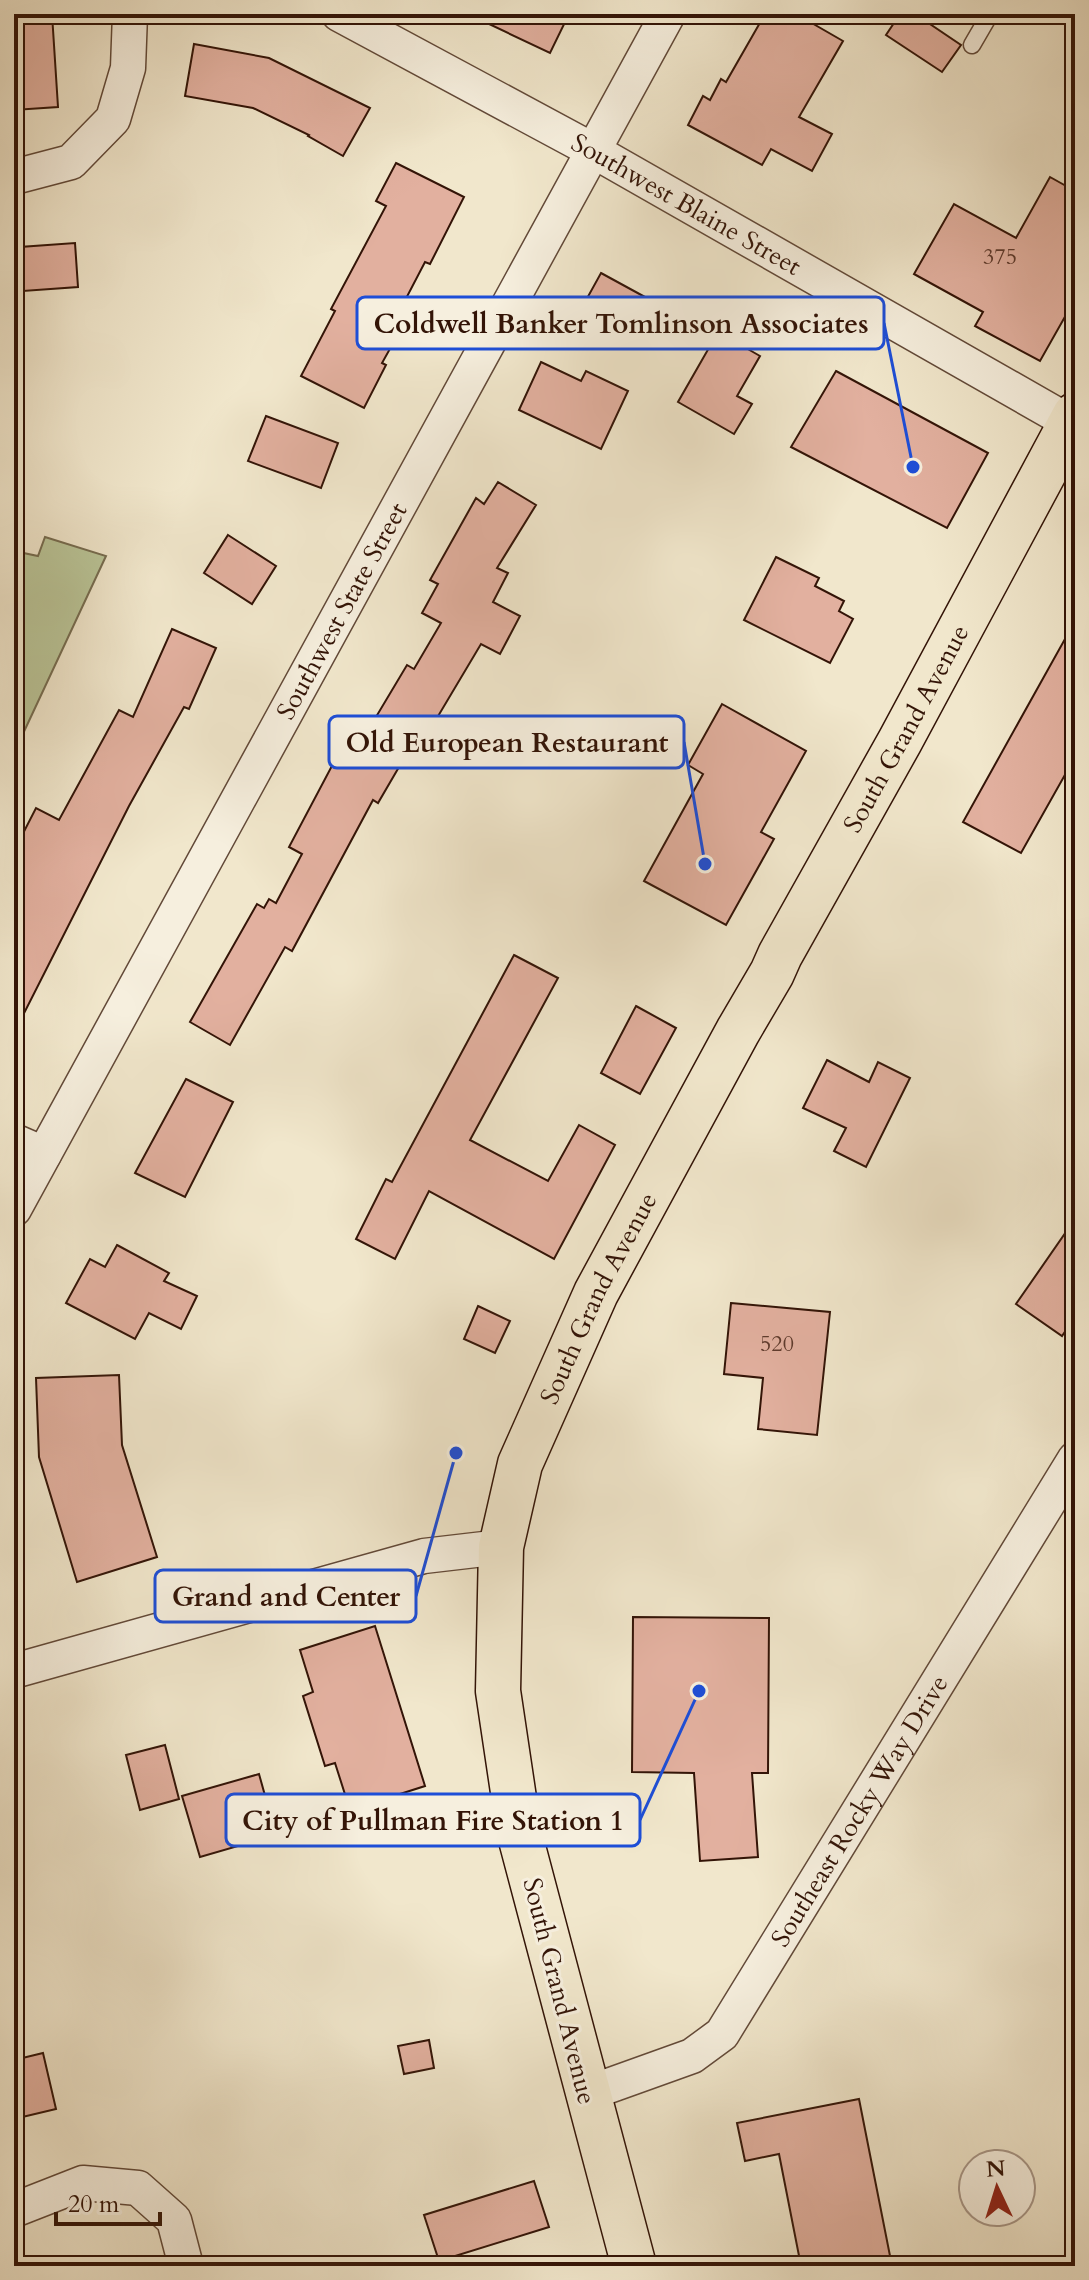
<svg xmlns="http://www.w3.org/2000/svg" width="1089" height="2280" font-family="Cardo,serif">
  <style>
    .green { fill: #bac598; stroke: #766c50; stroke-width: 2 }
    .building { fill: #e2b09f; stroke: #331407; stroke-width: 2 }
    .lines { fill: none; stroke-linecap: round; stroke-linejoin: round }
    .lane-casing { stroke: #624938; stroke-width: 19 }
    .street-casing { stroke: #624938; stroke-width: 37 }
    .primary-casing { stroke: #331407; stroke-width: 47 }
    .lane { stroke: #f6efde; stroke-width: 16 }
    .street { stroke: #f6efde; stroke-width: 34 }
    .primary { stroke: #f1e7cc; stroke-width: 44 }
    .labels { text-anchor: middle; stroke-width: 6; stroke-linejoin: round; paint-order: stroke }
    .number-label { font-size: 22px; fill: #5f3b2d }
    .street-label { font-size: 26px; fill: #331407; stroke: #f6efde }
    .leader { fill: none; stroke: #1d4ed8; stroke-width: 3 }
    .callout-dot { fill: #1d4ed8; stroke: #f6efde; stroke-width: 3 }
    .callout { fill: #f6efde; stroke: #1d4ed8; stroke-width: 3 }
    .callout-label { font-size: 28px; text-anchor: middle; font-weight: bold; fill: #331407 }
  </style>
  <rect width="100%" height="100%" fill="#f1e7cc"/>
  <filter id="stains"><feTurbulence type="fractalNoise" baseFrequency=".0025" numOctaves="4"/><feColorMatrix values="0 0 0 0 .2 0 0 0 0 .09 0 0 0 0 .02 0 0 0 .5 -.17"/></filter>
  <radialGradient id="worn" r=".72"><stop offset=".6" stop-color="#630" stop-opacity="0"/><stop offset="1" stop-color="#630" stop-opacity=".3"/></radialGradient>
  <polygon class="green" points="45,537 106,556 14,753 14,551 38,556"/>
  <g class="building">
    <polygon points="52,14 58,107 14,110 14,17"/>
    <polygon points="468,14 569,14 550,53"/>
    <polygon points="765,14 796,14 843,41 799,117 832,134 812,171 771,149 762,165 688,125 703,96 710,100 721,79 726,82"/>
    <polygon points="900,14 915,14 961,45 942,72 886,35"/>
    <polygon points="194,44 269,58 370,108 343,156 308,136 309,135 253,108 185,96"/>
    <polygon points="396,163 464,197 430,264 425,262 401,308 410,313 382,363 386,365 364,408 301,376 335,311 331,309 386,206 376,201"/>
    <polygon points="1050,177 1075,191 1075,299 1040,361 975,326 983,312 914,274 954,204 1016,238"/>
    <polygon points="75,243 78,287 23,291 20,247"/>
    <polygon points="601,273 645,297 619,344 575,320"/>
    <polygon points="718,332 760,356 737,396 752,404 734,434 678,402"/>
    <polygon points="541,362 581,381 586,371 628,391 601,449 519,410"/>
    <polygon points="836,371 988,453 947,528 791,447"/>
    <polygon points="266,416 338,443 321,488 248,461"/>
    <polygon points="498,482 536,505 497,568 508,573 493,602 520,616 500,654 481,644 434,723 427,719 378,803 373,800 292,951 285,947 230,1045 190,1022 257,904 264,908 269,899 276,903 302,854 289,847 343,745 349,749 368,719 373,722 407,665 414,669 441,623 422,613 438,584 430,580 476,498 484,504"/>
    <polygon points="228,535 276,566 252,604 204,573"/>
    <polygon points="776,557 819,578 815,586 844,601 839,611 853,619 830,663 744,620"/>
    <polygon points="1075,621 1075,757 1021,853 963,822"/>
    <polygon points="172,629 216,648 189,709 184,707 129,806 14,1033 14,851 36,808 59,820 119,710 133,717"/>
    <polygon points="722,704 806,751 761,832 774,839 726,925 644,881 703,774 688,765"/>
    <polygon points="514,955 558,978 470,1140 548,1181 579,1125 615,1145 554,1259 429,1191 395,1259 356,1239 386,1179 392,1182"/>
    <polygon points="636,1006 676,1028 640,1094 601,1073"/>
    <polygon points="827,1060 869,1082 878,1062 910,1078 866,1167 834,1151 846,1128 803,1108"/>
    <polygon points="186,1079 233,1102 185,1197 135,1173"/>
    <polygon points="1075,1219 1075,1317 1062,1336 1016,1304"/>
    <polygon points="117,1245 169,1273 164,1281 197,1296 181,1329 149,1313 135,1339 66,1303 90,1259 105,1267"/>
    <polygon points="731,1303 830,1312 817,1435 758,1429 763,1378 724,1374"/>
    <polygon points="478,1306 510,1321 495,1353 464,1339"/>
    <polygon points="119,1375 122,1445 157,1557 77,1582 39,1457 36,1378"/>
    <polygon points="633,1617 769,1618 768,1773 752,1773 758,1857 700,1861 694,1773 632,1772"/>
    <polygon points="375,1626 425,1786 350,1810 335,1763 325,1766 303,1696 313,1692 300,1650"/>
    <polygon points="165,1745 179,1799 140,1810 126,1755"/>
    <polygon points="259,1774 276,1835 200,1857 182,1796"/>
    <polygon points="429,2040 434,2068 404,2074 398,2046"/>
    <polygon points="43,2053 56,2109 14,2119 14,2060"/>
    <polygon points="859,2099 892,2266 801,2266 779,2154 745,2161 737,2123"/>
    <polygon points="534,2181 549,2227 439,2261 424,2215"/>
  </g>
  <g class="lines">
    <defs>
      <polyline id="lane" points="972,45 990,14"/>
      <g id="street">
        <path id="s1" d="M339,14L592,150L1071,423"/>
        <polyline points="14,177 71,162 113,119 128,68 130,14"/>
        <polyline points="14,1141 44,1154"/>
        <path id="s2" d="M14,1209L668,14"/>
        <polyline points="14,1671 424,1556 501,1547"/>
        <path id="s3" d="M586,2094L692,2056L722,2034L1075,1459"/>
        <polyline points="14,2210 83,2183 138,2188 174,2220 186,2266"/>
      </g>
      <g id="primary">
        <path id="s4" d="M634,2266L519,1832L498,1691L501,1547L520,1464L596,1293L738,1031L772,973L780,955L900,741L1075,415"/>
      </g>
    </defs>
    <use href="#lane" class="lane-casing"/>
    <use href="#street" class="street-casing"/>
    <use href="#primary" class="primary-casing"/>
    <use href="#lane" class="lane"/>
    <use href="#street" class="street"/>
    <use href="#primary" class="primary"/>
  </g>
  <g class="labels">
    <g class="number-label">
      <text x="1000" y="264">375</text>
      <text x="777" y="1351">520</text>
    </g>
    <g class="street-label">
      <text dy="9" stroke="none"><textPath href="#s1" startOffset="396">Southwest Blaine Street</textPath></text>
      <text dy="9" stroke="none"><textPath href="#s2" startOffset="682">Southwest State Street</textPath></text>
      <text dy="9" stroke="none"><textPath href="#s4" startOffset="1652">South Grand Avenue</textPath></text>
      <text dy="9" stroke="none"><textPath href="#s4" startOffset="1004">South Grand Avenue</textPath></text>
      <text dy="9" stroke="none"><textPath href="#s3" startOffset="412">Southeast Rocky Way Drive</textPath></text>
      <text transform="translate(560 1991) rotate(76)" y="9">South Grand Avenue</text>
    </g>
  </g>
  <path class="leader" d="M913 467L884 323M705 864L684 742M456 1453L416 1596M699 1691L640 1820"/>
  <g class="callout-dot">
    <circle cx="913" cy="467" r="8"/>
    <circle cx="705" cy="864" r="8"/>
    <circle cx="456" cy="1453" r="8"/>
    <circle cx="699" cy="1691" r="8"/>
  </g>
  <g class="callout">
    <rect x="357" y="297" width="527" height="52" rx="8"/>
    <rect x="329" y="716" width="355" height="52" rx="8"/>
    <rect x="155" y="1570" width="261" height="52" rx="8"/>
    <rect x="226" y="1794" width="414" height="52" rx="8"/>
  </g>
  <g class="callout-label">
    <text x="621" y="333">Coldwell Banker Tomlinson Associates</text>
    <text x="507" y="752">Old European Restaurant</text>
    <text x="286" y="1606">Grand and Center</text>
    <text x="433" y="1830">City of Pullman Fire Station 1</text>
  </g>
  <rect width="1089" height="2280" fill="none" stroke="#f1e7cc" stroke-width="48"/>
  <rect x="16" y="16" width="1057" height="2248" fill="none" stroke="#331407" stroke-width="4"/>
  <rect x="24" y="24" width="1041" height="2232" fill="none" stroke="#331407" stroke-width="2"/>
  <g transform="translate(997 2188) rotate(356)"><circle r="38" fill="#f6efde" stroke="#a89788" stroke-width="2"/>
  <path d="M0-6L14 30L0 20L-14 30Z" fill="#8f2418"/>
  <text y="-12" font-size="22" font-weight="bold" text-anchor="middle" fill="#331407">N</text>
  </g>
  <path d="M56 2212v12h104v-12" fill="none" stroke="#331407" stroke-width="4"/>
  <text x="68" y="2212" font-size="24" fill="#331407" stroke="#f6efde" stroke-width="6" paint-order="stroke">20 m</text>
  <rect width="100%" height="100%" filter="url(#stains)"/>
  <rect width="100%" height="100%" fill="url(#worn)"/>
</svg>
